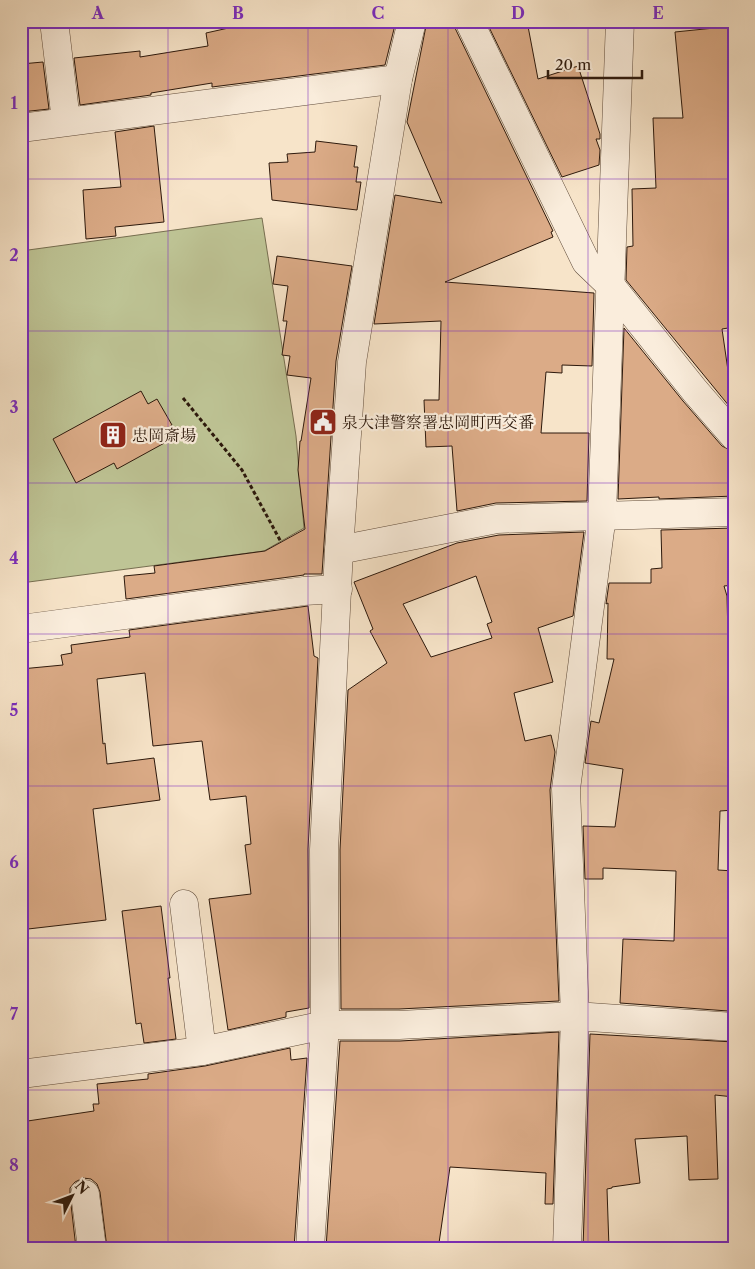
<svg xmlns="http://www.w3.org/2000/svg" width="755" height="1269" font-family="'Libre Caslon Text','Noto Serif JP',serif">
  <style>
    .green { fill: #bec495; stroke: #766e50 }
    .building { fill: #dbab87; stroke: #2d190c; fill-rule: evenodd }
    .lines { fill: none; stroke-linecap: round; stroke-linejoin: round }
    .minor-casing { stroke: #604c3b; stroke-width: 29 }
    .path { stroke: #2d190c; stroke-width: 3; stroke-dasharray: 4 2.5; stroke-linecap: butt }
    .minor { stroke: #faeddc; stroke-width: 28 }
    .grid { fill: none; stroke: #7b2cbf; stroke-width: 1; stroke-opacity: 0.55 }
    .labels { text-anchor: middle; stroke-width: 4.5; stroke-linejoin: round; paint-order: stroke }
    .poi-label { font-size: 16px; fill: #2d190c; stroke: #faeddc; text-anchor: start }
    .neatline { fill: none; stroke: #7b2cbf; stroke-width: 2 }
    .grid-label { font-size: 16px; text-anchor: middle; font-weight: bold; fill: #7b2cbf }
  </style>
  <rect width="100%" height="100%" fill="#f7e4c9"/>
  <filter id="stains"><feTurbulence type="fractalNoise" baseFrequency=".004" numOctaves="4"/><feColorMatrix values="0 0 0 0 .2 0 0 0 0 .09 0 0 0 0 .02 0 0 0 .5 -.17"/></filter>
  <radialGradient id="worn" r=".72"><stop offset=".6" stop-color="#630" stop-opacity="0"/><stop offset="1" stop-color="#630" stop-opacity=".3"/></radialGradient>
  <polygon class="green" points="262,218 296,436 304,528 264,551 21,583 21,251"/>
  <g class="building">
    <polygon points="231,21 396,21 385,65 212,87 212,83 151,93 151,95 80,105 74,58 140,51 140,57 208,46 206,33 233,27"/>
    <polygon points="427,21 454,21 455,28 553,231 551,232 553,237 445,282 594,293 592,366 562,365 562,373 546,372 541,433 589,433 587,501 496,503 457,511 452,446 426,447 424,400 439,400 441,321 374,324 395,195 442,203 407,122"/>
    <polygon points="486,21 527,21 538,79 578,66 600,134 600,139 596,139 600,150 599,165 562,177"/>
    <polygon points="734,26 734,327 722,329 734,412 626,280 627,247 633,246 632,189 656,188 653,118 683,118 675,32"/>
    <polygon points="43,62 49,109 21,112 21,64"/>
    <polygon points="154,126 164,222 115,227 116,236 86,239 83,190 121,187 115,132"/>
    <polygon points="316,141 357,146 354,167 358,167 356,182 361,182 357,210 272,200 269,163 288,162 287,154 315,152"/>
    <polygon points="277,256 352,266 336,361 322,574 304,574 304,575 126,599 124,576 155,573 154,566 265,551 305,529 298,470 300,441 301,441 311,378 287,375 290,356 282,355 287,321 283,321 288,286 273,284"/>
    <polygon points="624,328 683,401 722,446 732,451 734,496 659,499 659,497 618,499"/>
    <polygon points="141,391 148,404 157,399 172,425 163,431 168,441 117,469 114,463 76,483 53,439"/>
    <polygon points="734,528 734,585 724,586 727,596 728,637 734,636 734,810 720,811 718,870 734,871 734,929 728,1011 620,1003 623,939 674,941 676,871 603,868 603,879 585,879 583,826 615,827 623,769 585,763 591,721 599,723 614,659 607,659 608,603 606,604 609,583 651,583 651,569 662,568 661,530"/>
    <path d="M584,532L573,616L538,628L553,682L514,693L525,741L551,735L555,752L550,790L559,1001L399,1009H341L340,850L348,690L387,663L370,631L373,629L354,582L457,543L499,535ZM476,576L492,622L487,624L492,638L431,657L403,604Z"/>
    <polygon points="308,606 314,656 318,658 308,849 309,1008 286,1012 286,1017 228,1030 209,899 251,894 245,845 251,844 246,796 210,800 202,741 153,746 145,673 97,679 103,744 105,743 107,764 154,758 160,800 93,809 106,920 28,929 21,877 21,669 63,665 61,655 72,653 71,645 130,637 129,630"/>
    <polygon points="161,906 170,978 168,978 176,1039 144,1043 141,1023 136,1024 122,911"/>
    <polygon points="559,1032 553,1204 545,1204 546,1173 450,1167 439,1243 410,1243 410,1248 326,1248 340,1041 400,1041"/>
    <polygon points="590,1034 734,1042 734,1097 715,1095 718,1179 689,1180 687,1136 635,1139 640,1183 612,1187 612,1188 607,1189 609,1248 583,1248"/>
    <polygon points="290,1048 291,1060 307,1058 294,1248 107,1248 100,1192 97,1184 91,1179 83,1178 75,1182 70,1188 70,1196 76,1248 21,1248 21,1122 94,1111 93,1104 99,1104 97,1084 148,1079 148,1074 205,1066"/>
  </g>
  <g class="lines">
    <defs>
      <g id="minor">
        <polyline points="54,21 66,121"/>
        <polyline points="469,21 586,262 611,286 695,391 734,436"/>
        <polyline points="21,128 398,79"/>
        <polyline points="339,550 497,519 734,512"/>
        <polyline points="21,629 304,591 338,589"/>
        <polyline points="184,904 202,1051"/>
        <polyline points="21,1074 202,1051 325,1025 399,1025 575,1016 734,1027"/>
        <polyline points="85,1194 92,1248"/>
        <polyline points="310,1248 325,1025 324,850 339,550 352,362 398,79 412,21"/>
        <polyline points="567,1248 575,1016 566,789 602,515 620,21"/>
      </g>
    </defs>
    <use href="#minor" class="minor-casing"/>
    <polyline class="path" points="183,398 242,470 281,542"/>
    <use href="#minor" class="minor"/>
  </g>
  <path class="grid" d="M168,21V1248M308,21V1248M448,21V1248M588,21V1248M21,179H734M21,331H734M21,483H734M21,634H734M21,786H734M21,938H734M21,1090H734"/>
  <defs>
    <symbol id="civic-square" viewBox="-11 -11 22 22"><rect x="-9" y="-9" width="18" height="18" rx="4" fill="#8f2418" stroke="#faeddc"/><path d="M-.6-6.5H3V-4.5H.6V-3L4-1V1h2V6H-6V1h2V-1L-.6-3ZM-1.2 2.5V6h2.4V2.5Z" fill="#fff"/></symbol>
    <symbol id="building-square" viewBox="-11 -11 22 22"><rect x="-9" y="-9" width="18" height="18" rx="4" fill="#8f2418" stroke="#faeddc"/><path d="M-4-6H4V6H1V3H-1V6H-4ZM-2.5-4.3h1.7v1.8h-1.7ZM.8-4.3h1.7v1.8H.8ZM-2.5-1h1.7V.8h-1.7ZM.8-1h1.7V.8H.8Z" fill="#fff"/></symbol>
  </defs>
  <g fill-rule="evenodd">
    <use href="#civic-square" x="307" y="406" width="32" height="32"/>
    <use href="#building-square" x="97" y="419" width="32" height="32"/>
  </g>
  <g class="labels">
    <g class="poi-label">
      <text x="342" y="428">泉大津警察署忠岡町西交番</text>
      <text x="132" y="441">忠岡斎場</text>
    </g>
  </g>
  <rect width="755" height="1269" fill="none" stroke="#f7e4c9" stroke-width="55"/>
  <g transform="translate(72 1196) rotate(48)" stroke="#faeddc" stroke-width="4" paint-order="stroke">
  <path d="M0-4L9 19L0 12L-9 19Z" fill="#2d190c"/>
  <text y="-8" font-size="14" font-weight="bold" text-anchor="middle" fill="#2d190c">N</text>
  </g>
  <path d="M548 70v8h94v-8" fill="none" stroke="#2d190c" stroke-width="2.5"/>
  <text x="555" y="70" font-size="15" fill="#2d190c" stroke="#faeddc" stroke-width="4" paint-order="stroke">20 m</text>
  <rect x="28" y="28" width="700" height="1214" class="neatline"/>
  <g class="grid-label">
    <text x="98" y="19">A</text>
    <text x="238" y="19">B</text>
    <text x="378" y="19">C</text>
    <text x="518" y="19">D</text>
    <text x="658" y="19">E</text>
    <text x="14" y="109">1</text>
    <text x="14" y="261">2</text>
    <text x="14" y="413">3</text>
    <text x="14" y="564">4</text>
    <text x="14" y="716">5</text>
    <text x="14" y="868">6</text>
    <text x="14" y="1020">7</text>
    <text x="14" y="1171">8</text>
  </g>
  <rect width="100%" height="100%" filter="url(#stains)"/>
  <rect width="100%" height="100%" fill="url(#worn)"/>
</svg>
